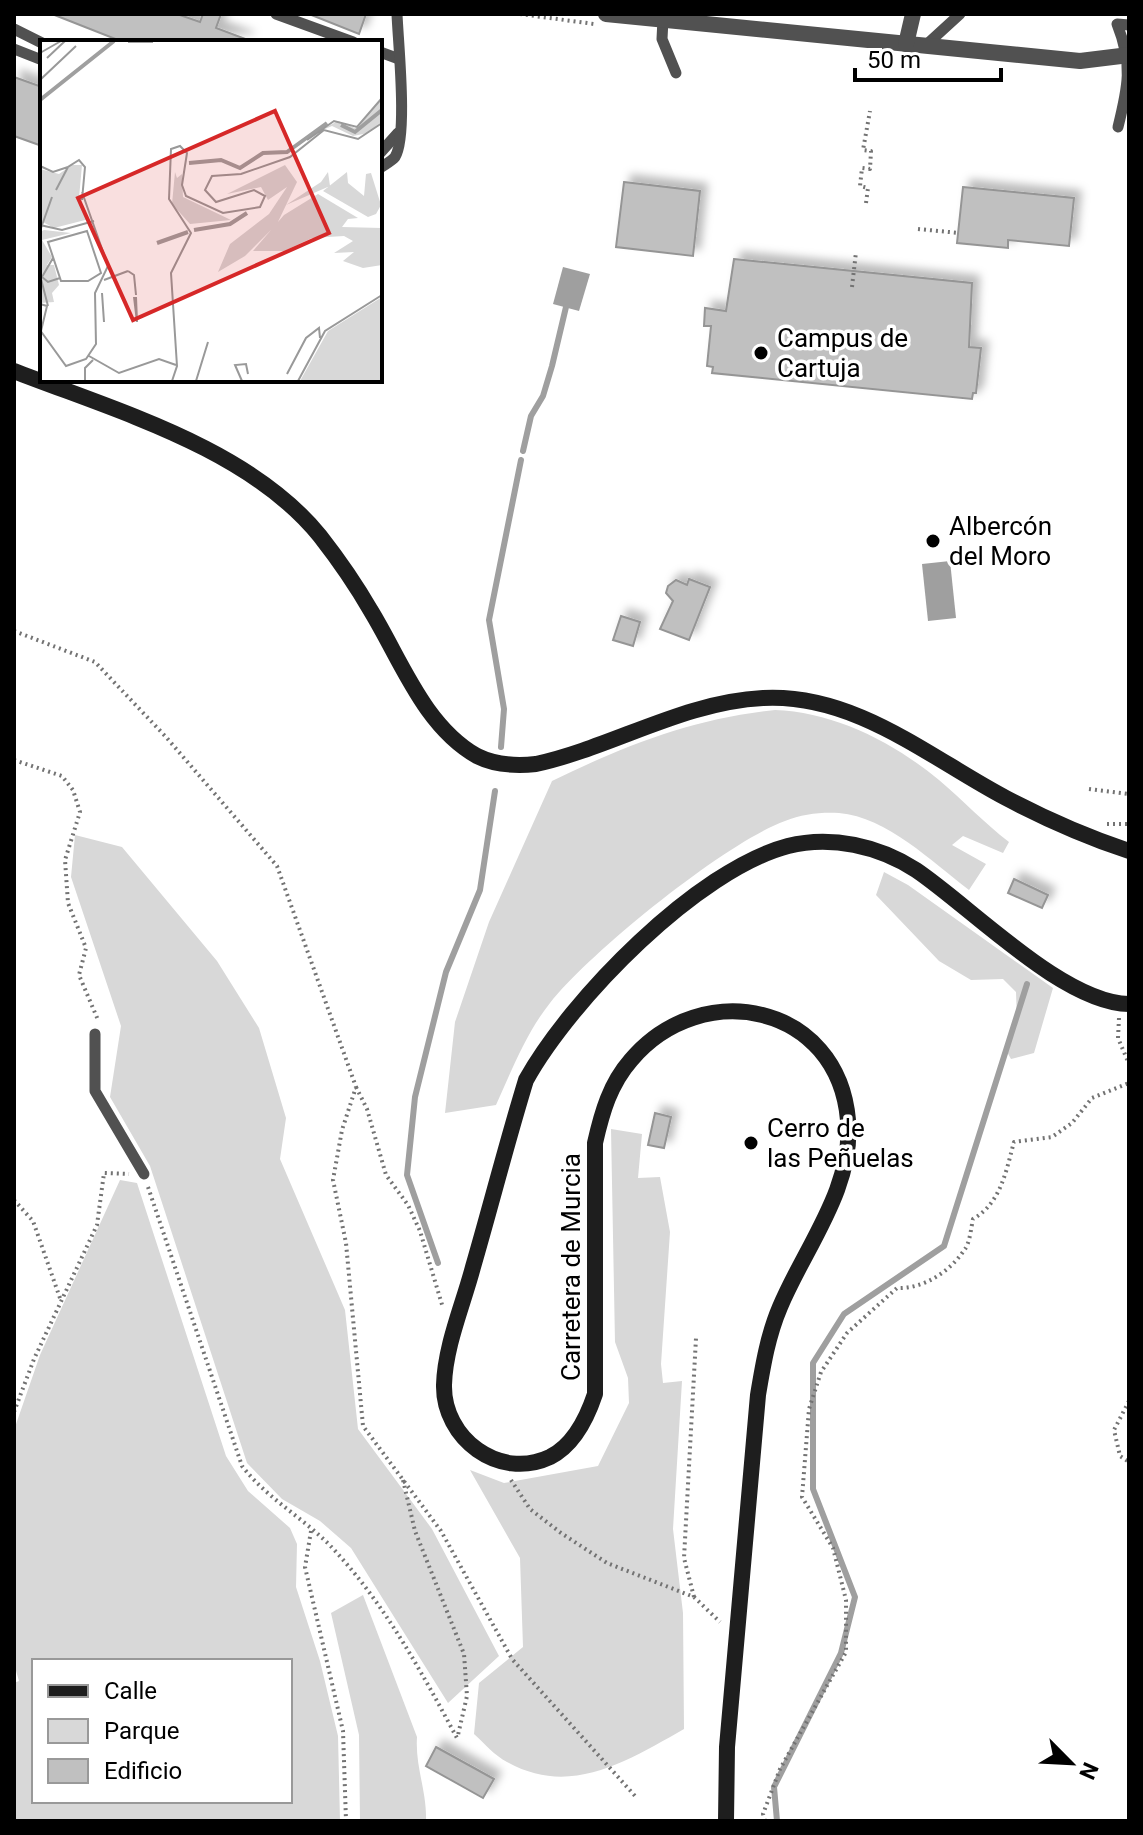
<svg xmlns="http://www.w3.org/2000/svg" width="1143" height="1835" font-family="Roboto,sans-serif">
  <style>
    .green { fill: #d8d8d8; fill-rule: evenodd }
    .water { fill: #9f9f9f }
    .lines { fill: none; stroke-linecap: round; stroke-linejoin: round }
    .stream { stroke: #9f9f9f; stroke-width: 6 }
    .building { fill: #c0c0c0; stroke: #959595; stroke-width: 2; filter: url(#shadow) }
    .path { stroke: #737373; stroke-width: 4; stroke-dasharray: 2 4; stroke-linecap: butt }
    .service { stroke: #515151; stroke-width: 11 }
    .tertiary { stroke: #515151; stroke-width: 16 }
    .secondary { stroke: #1e1e1e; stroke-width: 16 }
    .poi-dot { fill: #000; stroke: #fff; stroke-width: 3 }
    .labels { text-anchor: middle; stroke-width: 7; stroke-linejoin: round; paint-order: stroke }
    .poi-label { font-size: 26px; fill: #000; stroke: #fff; text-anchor: start }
    .street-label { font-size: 26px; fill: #000; stroke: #fff }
    .inset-river { fill: none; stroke: #9f9f9f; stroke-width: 4 }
    .inset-road { fill: none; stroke: #999; stroke-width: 2 }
    .view { fill: #d62828; fill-opacity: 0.15; stroke: #d62828; stroke-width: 4 }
    .inset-edge { fill: none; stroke: #000; stroke-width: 4 }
  </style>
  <defs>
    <filter id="shadow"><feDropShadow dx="7" dy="-7" stdDeviation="4" flood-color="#0004"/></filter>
  </defs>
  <rect width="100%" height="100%" fill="#fff"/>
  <g class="green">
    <path d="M775,710C834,712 893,742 939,780C963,800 984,823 1009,842L1003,853L963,836L952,845L986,864L969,890C932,862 887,817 839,813C821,812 802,814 785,821C726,842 589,953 550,1003C526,1033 512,1070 496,1105L445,1113L455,1022L489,922L552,781C626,745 692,719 775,710Z"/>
    <polygon points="75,835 122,847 217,961 259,1028 286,1118 280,1159 345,1310 358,1429 432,1529 499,1656 448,1703 351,1548 320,1521 282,1499 247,1463 150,1166 110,1097 121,1026 71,877"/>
    <polygon points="884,872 908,885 1053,988 1034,1053 1011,1059 1007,1052 1017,1021 1016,992 1003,979 971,980 939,961 876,895"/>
    <path d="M611,1129L642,1134L638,1178L660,1177L670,1232L661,1364L663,1383L682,1381L673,1529L683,1613L684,1729C629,1760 571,1798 507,1762C495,1756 484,1743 474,1734L479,1683L523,1647L520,1558L470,1470L504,1483L598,1466L629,1403L628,1378L615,1342Z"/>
    <path d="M120,1180L137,1183L226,1456L248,1491L290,1528L297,1544L296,1587L320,1661L338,1736L340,1821H14V1683L19,1681L14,1664V1430L40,1355ZM290,1661V1801H34V1661Z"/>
    <path d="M363,1595L417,1737C415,1767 427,1791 426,1821H360L359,1735L331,1613Z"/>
  </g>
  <g class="water">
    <polygon points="563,267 590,274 579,311 553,304"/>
    <polygon points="950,561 956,618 928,621 922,564"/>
  </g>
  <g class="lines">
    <g class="stream">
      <polyline points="523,451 531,416 543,396 552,366 566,307"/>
      <polyline points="501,747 504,709 489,620 521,460"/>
      <polyline points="438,1263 407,1175 415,1097 446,972 480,890 495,791"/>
      <polyline points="777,1821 774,1787 841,1653 855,1597 813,1489 813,1363 844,1314 944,1246 1027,984"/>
    </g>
  </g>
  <g class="building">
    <polygon points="52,14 177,14 200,22 203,14 221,14 216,28 248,40 123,42"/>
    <polygon points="309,14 366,14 359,34"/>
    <polygon points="14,77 42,87 42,146 14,136"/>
    <polygon points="624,182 700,191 693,256 616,247"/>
    <polygon points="963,187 1074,198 1069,246 1008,240 1008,248 957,243"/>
    <polygon points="734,259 972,283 969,347 981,348 976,393 973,393 972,399 712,373 713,367 707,366 711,326 704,326 705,308 726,311"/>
    <polygon points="689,579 710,587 689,640 660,629 673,601 666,593 668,586 676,580 687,585"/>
    <polygon points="621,616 640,622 633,646 613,640"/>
    <polygon points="1014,879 1048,895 1042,908 1008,893"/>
    <polygon points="655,1113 671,1117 664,1148 648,1145"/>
    <polygon points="436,1747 494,1779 483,1798 426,1766"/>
  </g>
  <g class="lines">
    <g class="path">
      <polyline points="520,14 594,24"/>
      <polyline points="866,203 868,188 860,186 862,168 870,169 871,151 863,150 870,111"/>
      <polyline points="918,229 959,233"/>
      <polyline points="852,287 856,252"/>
      <polyline points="14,631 95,662 166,737 277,866 356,1087 342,1130 333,1180 346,1243 363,1426 441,1531 512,1659 636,1797"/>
      <polyline points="14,760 62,776 73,790 80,812 65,860 68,903 86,948 79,975 98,1020"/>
      <polyline points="1089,789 1129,794"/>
      <polyline points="1107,824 1129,824"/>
      <polyline points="1119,1018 1118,1038 1129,1064"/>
      <polyline points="356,1087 367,1109 386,1175 408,1205 420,1231 443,1308"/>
      <path d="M148,1187L242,1466C269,1501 308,1520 337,1553C387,1608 422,1673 457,1738"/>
      <polyline points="14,1200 33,1221 61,1301"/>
      <polyline points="1129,1401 1114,1430 1120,1456 1129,1462"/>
      <polyline points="14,1412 34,1359 97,1225 104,1173 129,1174"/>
      <polyline points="403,1480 415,1531 464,1654 467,1696 458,1735"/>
      <polyline points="511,1480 530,1509 561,1533 607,1563 694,1597 720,1622"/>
      <polyline points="311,1531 305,1567 343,1731 346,1821"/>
      <polyline points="694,1597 684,1558 696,1338"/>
      <path d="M765,1821L763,1814L780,1769L846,1652V1600L833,1548L802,1497L809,1409L821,1372L847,1333L897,1288C923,1289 950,1272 965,1249C970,1242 971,1228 973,1219C1001,1203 1006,1171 1014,1142L1052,1137L1072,1123L1092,1098L1129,1083"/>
    </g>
    <g class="service">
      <polyline points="276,14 353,42"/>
      <polyline points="663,19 662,39 676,73"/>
      <polyline points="14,29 42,43"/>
      <polyline points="925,46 960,14"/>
      <polyline points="14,49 42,60"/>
      <polyline points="380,52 399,59"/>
      <path d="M1118,127C1128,87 1133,64 1117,24L1129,25"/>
      <polyline points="380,153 398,133"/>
      <path d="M380,168C384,165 392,161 395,157C408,137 398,41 397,14"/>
      <polyline points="95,1034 95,1091 144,1174"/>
    </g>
    <g class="tertiary">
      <polyline points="606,14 1080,61 1129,55"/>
      <polyline points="906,44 913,14"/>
    </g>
    <g class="secondary">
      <path d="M14,371C116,411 249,448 320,536C338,559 356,585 371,611C401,660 424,726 477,756C495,765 517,766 536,764C613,747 683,702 763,698C855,693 930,758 1006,798C1046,819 1087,837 1129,851"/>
      <path d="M726,1821L727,1747L758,1395C763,1365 768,1335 780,1307C805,1247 854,1188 848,1120C838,1004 702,976 631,1060C610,1084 602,1112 595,1143V1394C587,1418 574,1445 550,1457C499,1481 443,1438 444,1385C445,1346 463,1305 473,1267C491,1205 507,1142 526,1080C571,999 697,870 788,846C831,835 879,846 916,870C971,907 1063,1003 1129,1004"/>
    </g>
  </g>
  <g class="poi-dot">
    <circle cx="761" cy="353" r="8"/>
    <circle cx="933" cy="541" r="8"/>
    <circle cx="751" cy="1143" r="8"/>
  </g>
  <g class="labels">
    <g class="poi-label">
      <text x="777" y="347">Campus de<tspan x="777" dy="30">Cartuja</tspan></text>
      <text x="949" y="535">Albercón<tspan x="949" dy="30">del Moro</tspan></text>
      <text x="767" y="1137">Cerro de<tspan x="767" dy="30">las Peñuelas</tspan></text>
    </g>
    <g class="street-label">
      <text transform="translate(571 1267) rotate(-90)" y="9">Carretera de Murcia</text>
    </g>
  </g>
  <g transform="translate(40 40)">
    <rect width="342" height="342" fill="#fff"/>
    <path d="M342,59V81L328,93L313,96L292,86L273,94L298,81L315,88ZM32,125H42L39,158L49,179L14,188L1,181L0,129L19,134ZM245,125L257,142L237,184L205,216L178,232L190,204L229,174L247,147L228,160L221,147L187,154ZM135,132L137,138L142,134L143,157L191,180L150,184L132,164ZM288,132L290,146L246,165L281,142ZM307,132L308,143L324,156L326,134L331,133L341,165L336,174L328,177L283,151ZM278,154L318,178L308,179L302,187L342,188V225L323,228L303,221L314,212L294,213L313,201L304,196L272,198L244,211H213L244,175ZM4,190L31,193L2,200L12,217L7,225H14L19,245L12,253L14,262L0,263V192ZM342,257V341H260L288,291Z" fill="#d8d8d8"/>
    <path class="inset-river" d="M88,1H113M0,60L74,1M301,85L315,92L342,70M149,123L181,120L200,128L223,113L247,112L287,83M154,190L190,184L207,173M117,203L148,192"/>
    <path class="inset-road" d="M0,13L21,1M7,18L25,1M0,40L36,6M267,100L294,81L317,87L342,58M0,126L13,132L28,127M16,150L28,127L39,120L45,127L42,160M0,185L22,190L54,181M1,188L12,157M47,191L61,233L48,241H21L8,202ZM13,218L2,237L8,242L20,238M88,231L94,235L96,255M1,239L8,266M64,240L88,231M62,253L64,282M94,257L97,282L96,257M0,264L7,266L1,291M0,290L26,326L46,319L56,304L55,253L68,226L42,152M49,316L79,333L119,319L136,325M247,334L266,298L279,288L280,298M45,341V328L53,320M132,341L137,326L131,233L151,193L129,159L131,109L140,106L147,113L142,145L146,156L183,173L220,167L225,156L214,150L176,162L165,150L172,136L201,134L250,117L284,90L318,99L342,83M156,341L168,302M202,341L195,325L206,324L208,334M258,341L285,291L342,255"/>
    <path class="view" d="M235,71L289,193L93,280L38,158Z"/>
    <rect width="342" height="342" class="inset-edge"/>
  </g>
  <rect width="1143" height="1835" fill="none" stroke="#000000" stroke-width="32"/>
  <rect x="32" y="1659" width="260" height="144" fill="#ffffff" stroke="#999999" stroke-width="2"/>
  <rect x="48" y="1685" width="40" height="12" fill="#1e1e1e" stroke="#999999" stroke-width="2"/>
  <text x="104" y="1699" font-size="24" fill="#000000">Calle</text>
  <rect x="48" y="1719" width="40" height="24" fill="#d8d8d8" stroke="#999999" stroke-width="2"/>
  <text x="104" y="1739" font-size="24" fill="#000000">Parque</text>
  <rect x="48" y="1759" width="40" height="24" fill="#c0c0c0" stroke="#999999" stroke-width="2"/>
  <text x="104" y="1779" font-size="24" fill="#000000">Edificio</text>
  <g transform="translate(1071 1763) rotate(114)" stroke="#ffffff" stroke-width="6" paint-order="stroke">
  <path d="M0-6L14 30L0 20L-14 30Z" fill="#000000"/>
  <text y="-12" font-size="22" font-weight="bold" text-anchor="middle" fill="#000000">N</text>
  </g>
  <path d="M855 68v12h146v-12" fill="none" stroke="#000000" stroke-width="4"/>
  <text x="867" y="68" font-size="24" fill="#000000" stroke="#ffffff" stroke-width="6" paint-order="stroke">50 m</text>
</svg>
